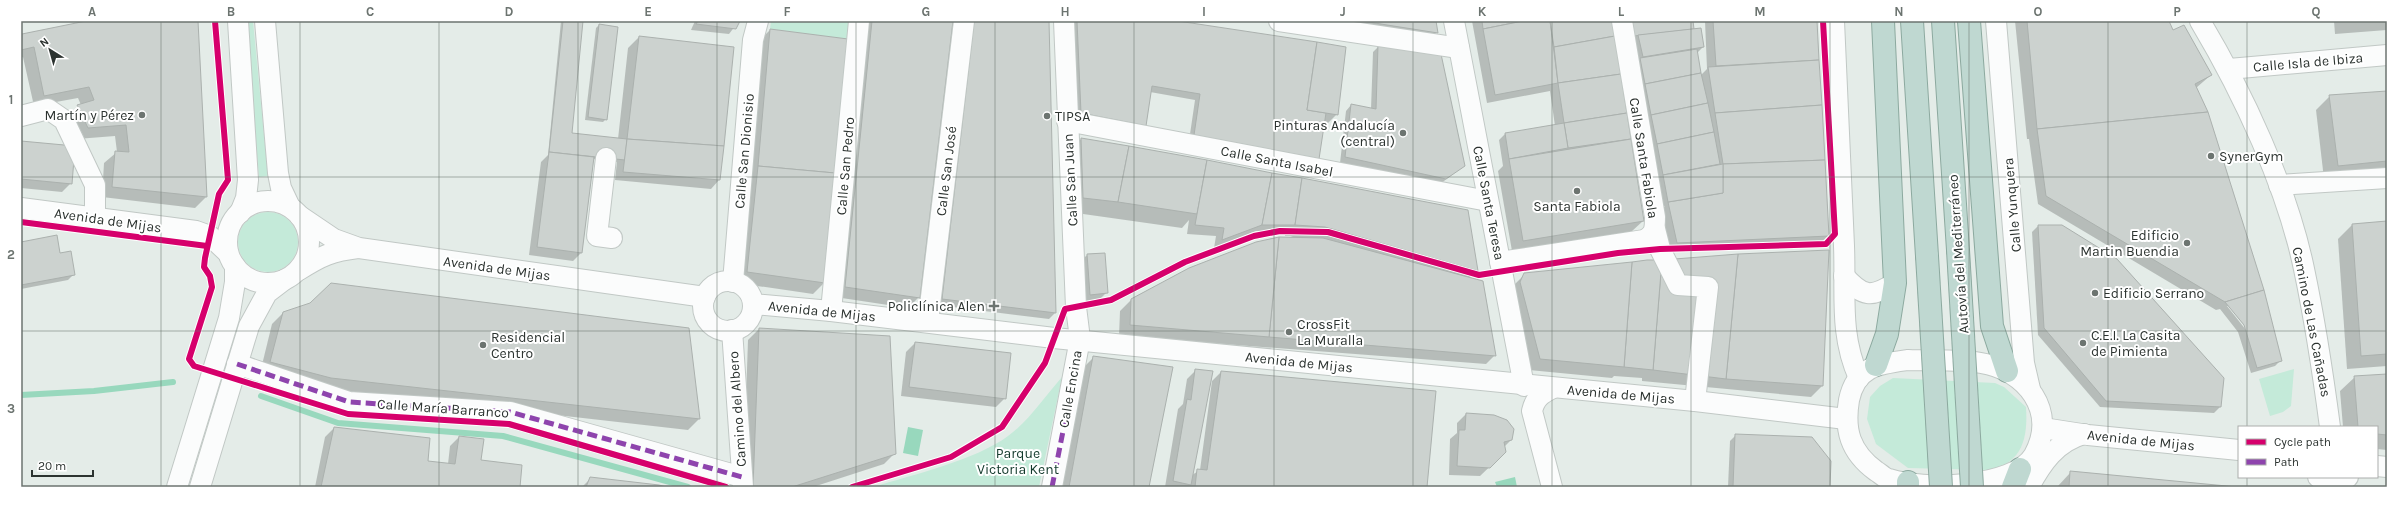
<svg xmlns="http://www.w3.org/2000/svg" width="2408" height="508" font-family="Karla,sans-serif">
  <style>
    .green { fill: #c4ead9 }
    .water { fill: #98d8bd }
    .shadow { fill: #0003; fill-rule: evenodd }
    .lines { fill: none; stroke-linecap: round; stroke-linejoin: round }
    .stream { stroke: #98d8bd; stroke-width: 6 }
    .building { fill: #ccd2cf; stroke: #abb1ae }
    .minor-casing { stroke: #c1c8c5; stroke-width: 22 }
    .highway-casing { stroke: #8ca99f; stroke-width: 24 }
    .minor { stroke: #fbfcfc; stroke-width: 20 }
    .highway { stroke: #bfd8d1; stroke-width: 22 }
    .highway-bridge-casing { stroke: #8ca99f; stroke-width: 24; stroke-linecap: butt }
    .highway-bridge { stroke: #bfd8d1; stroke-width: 22 }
    .quiet { stroke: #8e44ad; stroke-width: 5; stroke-dasharray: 10 5; stroke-linecap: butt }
    .cycleway-casing { stroke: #fff; stroke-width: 8 }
    .cycleway { stroke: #d6006c; stroke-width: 6 }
    .grid { fill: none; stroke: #6c7470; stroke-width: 1; stroke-opacity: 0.55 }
    .poi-dot { fill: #6c7470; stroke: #fff; stroke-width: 1.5 }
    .labels { text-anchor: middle; stroke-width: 4; stroke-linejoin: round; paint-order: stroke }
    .street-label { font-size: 14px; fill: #2c3330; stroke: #fff }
    .poi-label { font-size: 14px; fill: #2c3330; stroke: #fff; text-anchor: start }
    .park-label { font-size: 14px; fill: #12392b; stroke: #fff }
    .neatline { fill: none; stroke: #6c7470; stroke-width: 1.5 }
    .grid-label { font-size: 13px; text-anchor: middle; font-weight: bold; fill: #6c7470 }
  </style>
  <rect width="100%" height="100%" fill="#e4ece8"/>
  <g class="green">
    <polygon points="245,21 253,21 268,176 259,177"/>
    <polygon points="771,21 850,21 848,39 770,29"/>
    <circle cx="268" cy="242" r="30"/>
    <polygon points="2294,369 2291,406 2283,412 2270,416 2259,379"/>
    <path d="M1062,377L1039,487H873C912,475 976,460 1008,436C1028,422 1046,395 1062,377Z"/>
    <path d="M1893,378L1995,383L2004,387L2026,407C2028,437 2023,463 1989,470L1908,468L1876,444L1867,419L1870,397L1880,386Z"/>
  </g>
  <g class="water">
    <polygon points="908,427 923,430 918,456 903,453"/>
    <polygon points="1515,477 1517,487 1497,487 1495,482"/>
  </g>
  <g class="shadow">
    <polygon points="91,21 197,21 206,197 195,208 102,197 104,163 117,152 115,136 77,139 66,117 81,105 78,98 34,106 23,57 21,58 21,37"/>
    <polygon points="561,21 582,21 570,134 618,139 628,48 639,37 719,180 711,189 615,180 617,162 593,159 582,252 573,261 529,255 541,162 548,155"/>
    <polygon points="695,21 739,21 729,34 691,30"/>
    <polygon points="862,21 952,21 919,297 908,308 835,297"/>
    <polygon points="969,21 1048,21 1055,313 1049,319 937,305"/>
    <polygon points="1075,21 1171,21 1337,114 1328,123 1189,141 1195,100 1150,92 1145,125 1076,119 1071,25"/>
    <polygon points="1333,21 1435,21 1437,32 1426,43"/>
    <polygon points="1472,21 1610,21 1643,221 1631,232 1512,251 1498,171 1503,166 1499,140 1505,134 1555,126 1550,91 1487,103"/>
    <polygon points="1625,21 1692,21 1693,31 1703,47 1697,53 1701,75 1707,69 1705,21 1815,21 1828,236 1819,244 1668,252 1660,211 1665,206 1662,207"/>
    <path d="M2015,21H2168L2172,31L2211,75L2196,88L2281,360L2275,366L2251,373L2238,332L2220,309L2216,310L2038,204L2029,139H2027ZM2227,306H2229L2248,329L2246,330Z"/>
    <polygon points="2334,21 2387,21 2387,30 2335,34"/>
    <polygon points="599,25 606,119 603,122 585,120 596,28"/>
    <polygon points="770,30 824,283 813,294 737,283 759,41"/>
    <polygon points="1379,46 1464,165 1439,185 1340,163 1346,111 1351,105 1371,109 1373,52"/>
    <polygon points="2387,92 2387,173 2324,179 2316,110 2330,96"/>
    <polygon points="1081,139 1207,161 1476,270 1469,278 1495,355 1486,364 1119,336 1120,311 1131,300 1293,236 1285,236 1285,231 1256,231 1214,248 1216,236 1187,234 1189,220 1182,228 1069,212 1067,153"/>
    <polygon points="21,142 71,183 62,192 21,188"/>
    <polygon points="2387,222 2387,366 2347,369 2338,239 2352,225"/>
    <polygon points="2038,226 2062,226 2220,407 2214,413 2100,407 2038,335 2032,232"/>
    <polygon points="21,243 59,255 74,274 68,280 21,289"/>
    <polygon points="1087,255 1106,293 1092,307 1076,308 1073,269"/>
    <polygon points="1525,274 1822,386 1811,397 1642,381 1642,378 1614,376 1612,378 1529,370 1514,285"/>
    <polygon points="283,313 688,328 699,419 688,430 320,388 260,373 272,324"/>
    <polygon points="759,329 895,453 884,464 813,487 743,487 748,340"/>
    <polygon points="915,343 1005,398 996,407 901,396 906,352"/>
    <polygon points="1094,357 1148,487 1062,487 1085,366"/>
    <polygon points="1196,370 1192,475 1200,470 1212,381 1221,372 1426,487 1165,487 1178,409 1183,404 1187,379"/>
    <polygon points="2387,375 2387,450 2377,449 2377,427 2343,427 2340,391 2355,377"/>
    <polygon points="1466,414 1511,440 1504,447 1505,452 1480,476 1449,475 1450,439 1457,433 1457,423"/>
    <polygon points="334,428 426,462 448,464 450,446 459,437 480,461 519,487 315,487 325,437"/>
    <polygon points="1736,435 1829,487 1728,487 1730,441"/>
    <polygon points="2071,472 2226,487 2057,487"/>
    <polygon points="591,478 662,487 582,487"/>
  </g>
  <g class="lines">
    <g class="stream">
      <polyline points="21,395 94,391 173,382"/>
      <polyline points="261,396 338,423 503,436 688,487"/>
    </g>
  </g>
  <g class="building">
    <polygon points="86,21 198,21 207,197 112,187 115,151 129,152 126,125 88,128 77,105 94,100 89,87 44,96 34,47 21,50 22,34"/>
    <polygon points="563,21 583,21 572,133 627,139 625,160 549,152"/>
    <polygon points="698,21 740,21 736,29 696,24"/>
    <polygon points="872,21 953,21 920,298 845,287"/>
    <polygon points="974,21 1049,21 1056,313 942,299"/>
    <polygon points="1077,21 1178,21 1317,42 1307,110 1326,113 1319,159 1194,135 1200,94 1152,86 1146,126 1081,113"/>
    <polygon points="1363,21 1436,21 1438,33 1387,25"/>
    <polygon points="1482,21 1523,21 1483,29"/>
    <polygon points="1523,21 1550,21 1558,83 1495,95 1483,29"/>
    <polygon points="1550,21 1612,21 1615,36 1554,47"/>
    <polygon points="1632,21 1693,21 1694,29 1634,36"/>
    <polygon points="1713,21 1817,21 1819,60 1716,66"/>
    <polygon points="2027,21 2169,21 2173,30 2184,25 2212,75 2195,84 2208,112 2037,129"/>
    <polygon points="599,24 618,27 607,120 588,117"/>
    <polygon points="1701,28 1704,47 1643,57 1638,35"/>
    <polygon points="770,29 848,39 835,173 758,166"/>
    <polygon points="639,36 734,47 724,146 627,139"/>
    <polygon points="1615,36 1621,74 1558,83 1554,47"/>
    <polygon points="1317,42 1346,47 1338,115 1307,110"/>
    <polygon points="1378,45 1441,54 1465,166 1446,179 1345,157 1351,104 1376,109"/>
    <polygon points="1697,49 1701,73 1645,84 1640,58"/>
    <polygon points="1819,60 1822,105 1715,113 1708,67"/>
    <polygon points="1701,73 1708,103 1651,115 1645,84"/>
    <polygon points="1621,74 1627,113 1564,123 1558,83"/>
    <polygon points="2387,91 2387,161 2338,166 2329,95"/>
    <polygon points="1708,103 1714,132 1657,144 1651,115"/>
    <polygon points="1822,105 1825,160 1723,164 1715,113"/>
    <polygon points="2208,112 2264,290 2225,302 2046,196 2037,129"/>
    <polygon points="1627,113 1631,139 1568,148 1564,123"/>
    <polygon points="1564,123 1568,148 1509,159 1505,133"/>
    <polygon points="1714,132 1720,164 1663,175 1657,144"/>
    <polygon points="1081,138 1129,146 1118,202 1083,198"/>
    <polygon points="627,139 724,146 720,180 623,172"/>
    <polygon points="1631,139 1644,221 1523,241 1509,159"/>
    <polygon points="21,141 75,146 72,184 21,179"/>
    <polygon points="1129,146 1207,160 1197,214 1118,202"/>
    <polygon points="549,152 594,157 582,253 537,247"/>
    <polygon points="1207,160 1272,173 1262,225 1222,240 1224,228 1195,225"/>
    <polygon points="1825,160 1829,236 1677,243 1668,202 1723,193 1723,164"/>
    <polygon points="1723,164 1723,193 1668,202 1663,175"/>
    <polygon points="758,166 835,173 825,283 747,272"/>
    <polygon points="1272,173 1302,178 1295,225 1262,225"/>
    <polygon points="1302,178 1468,210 1478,271 1325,227 1295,225"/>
    <polygon points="2387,221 2387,354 2361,356 2352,224"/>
    <polygon points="2038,225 2062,225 2117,259 2224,378 2221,407 2106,401 2044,328"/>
    <polygon points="57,235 60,253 71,251 75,275 21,285 21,242"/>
    <polygon points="1279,237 1323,238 1483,281 1496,356 1269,337"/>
    <polygon points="1279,237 1269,337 1130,325 1131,299 1189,268 1256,242"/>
    <polygon points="1829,250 1823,386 1726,379 1738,254"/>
    <polygon points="1105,253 1108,293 1090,295 1087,254"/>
    <polygon points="1738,254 1726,379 1653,370 1662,260"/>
    <polygon points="1647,260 1662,260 1653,370 1624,367 1632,262"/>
    <polygon points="1632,262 1624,367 1540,359 1520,282 1524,273"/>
    <polygon points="331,283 689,328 700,419 331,378 270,362 283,312 310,303"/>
    <polygon points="2264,290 2282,361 2257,368 2244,325 2225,302"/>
    <polygon points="759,328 890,336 896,454 792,487 753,487"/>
    <polygon points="915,342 1011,353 1006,399 909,387"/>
    <polygon points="1093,356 1173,367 1149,487 1069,487"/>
    <polygon points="1195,369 1213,371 1191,485 1173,481 1187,399 1191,400"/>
    <polygon points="1221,371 1436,391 1427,487 1195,487 1197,469 1207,470"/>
    <polygon points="2387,374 2387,435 2377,434 2377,427 2358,427 2354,376"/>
    <polygon points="1466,413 1494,415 1507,420 1514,429 1512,440 1504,442 1506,452 1490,468 1457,466 1459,430 1465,430"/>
    <polygon points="334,427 430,438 428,461 455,464 459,436 484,439 481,460 522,465 520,487 321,487"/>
    <polygon points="1735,434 1812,437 1831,461 1830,487 1733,487"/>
    <polygon points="2070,471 2237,487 2069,487"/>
    <polygon points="590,477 659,485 666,487 586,487"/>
  </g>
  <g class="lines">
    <defs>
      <g id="minor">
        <polyline points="238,21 248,180 246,198 240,213"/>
        <polyline points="265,21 278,173 281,188 290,207"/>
        <polyline points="1279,21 1459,48"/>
        <polyline points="1454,21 1524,386"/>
        <path d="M1834,21C1837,96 1841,171 1844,246C1846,293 1839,334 1859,378"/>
        <polyline points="1996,21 2024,363 2030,389"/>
        <path d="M2200,21C2243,93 2287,187 2304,269C2315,321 2323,374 2330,427"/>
        <polyline points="2229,69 2387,55"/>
        <polyline points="21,116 48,109 64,120 95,185 95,218"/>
        <polyline points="1067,121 1488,201"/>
        <polyline points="606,158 597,236 612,238"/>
        <polyline points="2279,185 2387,178"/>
        <circle cx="268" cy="242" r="41"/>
        <polyline points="21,208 196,231 210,236 228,253"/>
        <polyline points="300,216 334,239 359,248 705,297"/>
        <polyline points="1655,229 1660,249 1678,285 1708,287 1695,401"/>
        <path d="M1500,262L1644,240C1655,235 1655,228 1655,217L1622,21"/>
        <path d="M299,270C321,256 332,251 358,248"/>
        <path d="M1844,276C1863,297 1871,298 1895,283"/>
        <circle cx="728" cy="306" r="25"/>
        <polyline points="733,282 753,40 758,21"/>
        <polyline points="753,304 831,311 1054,338 1695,401 1846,419"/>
        <polyline points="831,311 859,21"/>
        <polyline points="928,322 964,21"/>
        <polyline points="732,330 743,487"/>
        <path d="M1908,360C1932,361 1958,359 1981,363C2026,370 2058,411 2034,455C2014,489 1922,490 1889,479C1884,478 1880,473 1876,471C1850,452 1844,430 1849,400C1856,366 1879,364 1908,360Z"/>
        <polyline points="237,364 349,402 510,412 742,477"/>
        <polyline points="2043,428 2088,435 2239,450"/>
        <polyline points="2377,466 2387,467"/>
        <path d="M2318,477C2328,485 2339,485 2348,477"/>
        <polyline points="177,487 229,318 235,282 235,266"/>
        <polyline points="200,487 249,326 267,293 284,280"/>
        <polyline points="1052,487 1080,339 1076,307 1064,21"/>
        <path d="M1552,487L1532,411C1535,398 1541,394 1553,388"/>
        <path d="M2029,487C2042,463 2056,442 2084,434"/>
      </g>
      <g id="highway">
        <polyline points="1912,21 1927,256"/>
        <polyline points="1943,21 1958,250"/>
        <polyline points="1969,21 1992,326 2007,371"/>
        <polyline points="1876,365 1887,334 1895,283 1883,21"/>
        <polyline points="1908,487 1908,482"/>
        <polyline points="2013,487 2020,469"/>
      </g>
    </defs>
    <use href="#minor" class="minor-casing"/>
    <use href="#highway" class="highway-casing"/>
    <use href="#minor" class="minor"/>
    <use href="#highway" class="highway"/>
    <defs>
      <g id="highway-bridge">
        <polyline points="1958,250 1972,487"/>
        <polyline points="1927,256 1941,487"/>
      </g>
    </defs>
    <use href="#highway-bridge" class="highway-bridge-casing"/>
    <use href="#highway-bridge" class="highway-bridge"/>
    <g class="quiet">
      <polyline points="237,364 349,402 510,412 742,477"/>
      <polyline points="1052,487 1067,411"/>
    </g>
    <defs>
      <g id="cycleway">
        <polyline points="215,21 228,180 219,194 205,258 204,267 210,276 212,287 189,359 194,366 348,414 509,424 726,487"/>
        <polyline points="21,222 207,246"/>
        <polyline points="852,487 951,457 1002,427 1045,363 1065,309 1111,300 1185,262 1254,236 1280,231 1328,232 1479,275 1618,253 1660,249 1826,244 1835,234 1823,21"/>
      </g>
    </defs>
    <use href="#cycleway" class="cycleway-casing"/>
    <use href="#cycleway" class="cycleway"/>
  </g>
  <path class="grid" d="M161,21V487M300,21V487M439,21V487M578,21V487M717,21V487M856,21V487M995,21V487M1134,21V487M1274,21V487M1413,21V487M1552,21V487M1691,21V487M1830,21V487M1969,21V487M2108,21V487M2247,21V427M21,177H2387M21,331H2387M2247,477V487"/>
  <g class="poi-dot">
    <circle cx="142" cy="115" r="4"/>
    <circle cx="1047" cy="116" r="4"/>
    <circle cx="1403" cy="133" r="4"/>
    <circle cx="2211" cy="156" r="4"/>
    <circle cx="1577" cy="191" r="4"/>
    <circle cx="2187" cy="243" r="4"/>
    <circle cx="2095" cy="293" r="4"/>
    <path d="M992 300h4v4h4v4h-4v4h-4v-4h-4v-4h4z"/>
    <circle cx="1289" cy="332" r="4"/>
    <circle cx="2083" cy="343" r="4"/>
    <circle cx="483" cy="345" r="4"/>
  </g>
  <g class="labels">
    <g class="street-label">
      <text transform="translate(2308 62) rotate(-5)" y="5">Calle Isla de Ibiza</text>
      <text transform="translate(744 151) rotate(-85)" y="5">Calle San Dionisio</text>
      <text transform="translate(1644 158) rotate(81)" y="5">Calle Santa Fabiola</text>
      <text transform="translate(1277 161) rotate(11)" y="5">Calle Santa Isabel</text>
      <text transform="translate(845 166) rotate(-85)" y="5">Calle San Pedro</text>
      <text transform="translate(946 171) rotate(-83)" y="5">Calle San José</text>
      <text transform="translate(1070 180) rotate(-93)" y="5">Calle San Juan</text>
      <text transform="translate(1489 203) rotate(79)" y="5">Calle Santa Teresa</text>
      <text transform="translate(2012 205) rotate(-95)" y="5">Calle Yunquera</text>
      <text transform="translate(108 220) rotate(8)" y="5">Avenida de Mijas</text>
      <text transform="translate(1958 254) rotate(-94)" y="5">Autovía del Mediterráneo</text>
      <text transform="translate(497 268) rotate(8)" y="5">Avenida de Mijas</text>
      <text transform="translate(822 311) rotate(6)" y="5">Avenida de Mijas</text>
      <text transform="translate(2312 322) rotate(79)" y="5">Camino de Las Cañadas</text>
      <text transform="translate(1299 362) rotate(6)" y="5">Avenida de Mijas</text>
      <text transform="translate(1070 389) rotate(-80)" y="5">Calle Encina</text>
      <text transform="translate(1621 394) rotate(5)" y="5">Avenida de Mijas</text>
      <text transform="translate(443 408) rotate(4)" y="5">Calle María Barranco</text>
      <text transform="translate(737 409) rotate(-94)" y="5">Camino del Albero</text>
      <text transform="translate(2141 440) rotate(6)" y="5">Avenida de Mijas</text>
    </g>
    <g class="poi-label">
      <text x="134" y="120" text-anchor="end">Martín y Pérez</text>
      <text x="1055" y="121">TIPSA</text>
      <text x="1395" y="130" text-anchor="end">Pinturas Andalucía<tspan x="1395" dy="16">(central)</tspan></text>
      <text x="2219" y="161">SynerGym</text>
      <text x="1577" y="211" text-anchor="middle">Santa Fabiola</text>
      <text x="2179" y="240" text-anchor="end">Edificio<tspan x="2179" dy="16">Martin Buendia</tspan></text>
      <text x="2103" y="298">Edificio Serrano</text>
      <text x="985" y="311" text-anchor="end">Policlínica Alen</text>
      <text x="1297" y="329">CrossFit<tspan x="1297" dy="16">La Muralla</tspan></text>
      <text x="2091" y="340">C.E.I. La Casita<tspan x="2091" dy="16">de Pimienta</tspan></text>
      <text x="491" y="342">Residencial<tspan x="491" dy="16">Centro</tspan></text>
    </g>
    <g class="park-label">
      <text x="1018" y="458">Parque<tspan x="1018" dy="16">Victoria Kent</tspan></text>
    </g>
  </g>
  <rect width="2408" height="508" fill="none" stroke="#ffffff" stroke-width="44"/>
  <rect x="2238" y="426" width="140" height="52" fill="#ffffff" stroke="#abadac"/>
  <rect x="2246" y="439" width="20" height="6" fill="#d6006c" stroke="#abadac"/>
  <text x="2274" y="446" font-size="12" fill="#2c3330">Cycle path</text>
  <rect x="2246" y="459" width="20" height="6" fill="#8e44ad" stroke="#abadac"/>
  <text x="2274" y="466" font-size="12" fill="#2c3330">Path</text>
  <g transform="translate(50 50) rotate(323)" stroke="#ffffff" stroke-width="3" paint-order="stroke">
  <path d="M0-3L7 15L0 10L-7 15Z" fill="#2c3330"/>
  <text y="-6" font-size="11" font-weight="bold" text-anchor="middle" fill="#2c3330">N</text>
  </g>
  <path d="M32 470v6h61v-6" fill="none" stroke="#2c3330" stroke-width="2"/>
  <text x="38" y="470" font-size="12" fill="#2c3330" stroke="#ffffff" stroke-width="3" paint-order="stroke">20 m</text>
  <rect x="22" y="22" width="2364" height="464" class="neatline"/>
  <g class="grid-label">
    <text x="92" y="16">A</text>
    <text x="231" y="16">B</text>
    <text x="370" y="16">C</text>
    <text x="509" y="16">D</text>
    <text x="648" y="16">E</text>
    <text x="787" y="16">F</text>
    <text x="926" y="16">G</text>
    <text x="1065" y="16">H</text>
    <text x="1204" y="16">I</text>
    <text x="1343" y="16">J</text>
    <text x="1482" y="16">K</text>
    <text x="1621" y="16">L</text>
    <text x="1760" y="16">M</text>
    <text x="1899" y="16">N</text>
    <text x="2038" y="16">O</text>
    <text x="2177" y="16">P</text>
    <text x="2316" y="16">Q</text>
    <text x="11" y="104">1</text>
    <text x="11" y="259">2</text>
    <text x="11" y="413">3</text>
  </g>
</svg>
